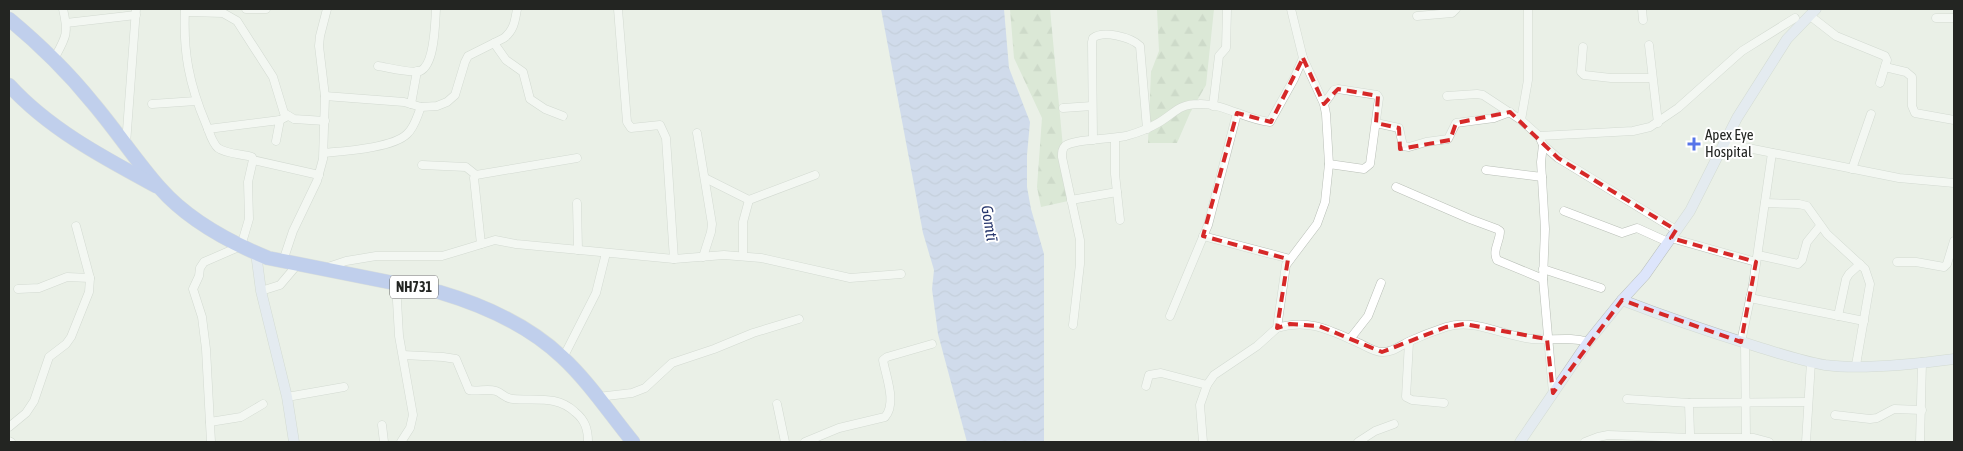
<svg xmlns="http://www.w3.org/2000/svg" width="1963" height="451" font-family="'Asap Condensed',sans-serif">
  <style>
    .forest { fill: url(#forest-firs) }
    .water { fill: url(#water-waves) }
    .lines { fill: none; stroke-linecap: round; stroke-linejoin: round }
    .street-casing { stroke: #b9bfb7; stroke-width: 9 }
    .secondary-casing { stroke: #b9bfb7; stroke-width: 11 }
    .highway-casing { stroke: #cacbca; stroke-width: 15 }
    .street { stroke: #fff; stroke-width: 8 }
    .secondary { stroke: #dde5fb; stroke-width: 10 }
    .highway { stroke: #8ea7f2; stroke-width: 14 }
    .marked { fill: none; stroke: #d62828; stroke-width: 4; stroke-dasharray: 10 6; stroke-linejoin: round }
    .poi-dot { fill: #5674e9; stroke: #fff; stroke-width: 2 }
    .labels { text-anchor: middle; stroke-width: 4; stroke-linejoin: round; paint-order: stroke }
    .shield { fill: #fff; stroke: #656664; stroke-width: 1 }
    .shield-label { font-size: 14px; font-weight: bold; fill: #232522 }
    .poi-label { font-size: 15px; fill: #232522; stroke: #fff; text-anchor: start }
    .water-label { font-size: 16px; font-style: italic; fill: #29386e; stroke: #fff }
  </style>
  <defs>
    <pattern id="forest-firs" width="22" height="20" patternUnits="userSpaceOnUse" patternTransform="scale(1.25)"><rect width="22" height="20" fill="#c9ddc0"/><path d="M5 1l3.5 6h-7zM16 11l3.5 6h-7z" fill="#acbea5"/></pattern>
    <pattern id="water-waves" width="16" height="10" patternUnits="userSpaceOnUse" patternTransform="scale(1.25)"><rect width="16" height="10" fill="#b2c2ef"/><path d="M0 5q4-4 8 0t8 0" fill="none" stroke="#99a7cd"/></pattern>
  </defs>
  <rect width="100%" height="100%" fill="#eaf0e7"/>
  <g class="forest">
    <polygon points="1010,9 1050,9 1068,201 1041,207 1037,187 1042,118 1014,58"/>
    <polygon points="1157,9 1214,9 1206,85 1190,113 1177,143 1148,143 1151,72 1159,51"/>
  </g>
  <polygon class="water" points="881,9 1004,9 1009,68 1030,122 1027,155 1027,187 1031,209 1044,254 1044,442 967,442 938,334 932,289 934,270 923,233"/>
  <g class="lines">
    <defs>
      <g id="street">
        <polyline points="185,9 189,12 223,13 237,21 273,77 284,113 294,119 325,121"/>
        <polyline points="246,9 266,9"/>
        <polyline points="618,9 627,122 631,128 660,125 666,138 674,259"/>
        <polyline points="1642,9 1643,20"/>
        <path d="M185,10C183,52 189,84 206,124C209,131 212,143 218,148C226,154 242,154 252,157L253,160L248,182L249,219L241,246L204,262L200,268L199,276L193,289L202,317L206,349L211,442"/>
        <polyline points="1809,15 1836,36 1885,56 1887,60 1880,83"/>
        <polyline points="1417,16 1452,13 1456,9"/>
        <polyline points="1936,18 1954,18"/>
        <polyline points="66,23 136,15"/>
        <polyline points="494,43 506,60 523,72 530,99 545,109 563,116"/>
        <polyline points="1649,45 1658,123"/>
        <polyline points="1583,47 1581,72 1584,75 1611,78 1652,78"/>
        <path d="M54,59C66,37 69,34 63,9"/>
        <path d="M378,66C386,67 413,74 420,71C435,65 435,23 436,9"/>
        <polyline points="1885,67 1906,72 1912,77 1912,106 1915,113 1954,120"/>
        <path d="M325,96L404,102L421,107L437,106L447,102L455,95L465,62L468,56L504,38C514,30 515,21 517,9"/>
        <polyline points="1447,96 1477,94 1483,95 1521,120 1539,136 1543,145 1558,158 1676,230"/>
        <polyline points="152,104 196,101"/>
        <polyline points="411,104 417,71"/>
        <polyline points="1324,104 1334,90 1338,89 1377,95 1379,98 1370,164 1364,169 1329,164"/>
        <polyline points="1213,106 1219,56 1226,48 1227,9"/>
        <polyline points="1063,108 1092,106"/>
        <polyline points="1521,120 1528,80 1528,9"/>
        <polyline points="1376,123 1399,128 1403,146 1409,147 1426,142 1448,139 1456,123 1494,118 1510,112"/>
        <polyline points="208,129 280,120 288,116"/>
        <polyline points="697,133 712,224 711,232 703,257"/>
        <polyline points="1539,136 1633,131 1650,127 1678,108 1742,51 1795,18"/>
        <polyline points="1115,138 1115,174 1120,220"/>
        <path d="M1093,140L1092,42L1093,38C1103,30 1131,37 1140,46L1147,129"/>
        <polyline points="276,141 280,120"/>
        <polyline points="1723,143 1899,178 1954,183"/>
        <polyline points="126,144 136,9"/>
        <polyline points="1543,145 1541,162 1545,229 1543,279 1553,393"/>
        <path d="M324,153C344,151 393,148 407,134C415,127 417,116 421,107"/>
        <polyline points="253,160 319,175"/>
        <polyline points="422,165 466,167 476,175"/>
        <polyline points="1852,169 1871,114"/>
        <polyline points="1486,170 1542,177"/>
        <polyline points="705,178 749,200"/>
        <path d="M1396,187L1470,219L1497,229L1500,231C1500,242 1492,250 1497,260L1543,279"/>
        <polyline points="1071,200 1117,192"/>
        <polyline points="577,203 578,250"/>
        <polyline points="1765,203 1799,204 1807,206 1827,234 1865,269 1870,284 1856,365"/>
        <polyline points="1564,211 1622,233 1637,228 1668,242"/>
        <polyline points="1203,236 1290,259"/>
        <polyline points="1671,238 1756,262"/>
        <polyline points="481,244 474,178 476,175 577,158"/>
        <polyline points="1758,255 1798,264 1802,260 1807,242 1820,226"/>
        <polyline points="743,256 743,222 749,200 815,175"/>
        <polyline points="283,261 293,231 317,181 323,159 325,96 319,46 320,36 327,9"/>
        <polyline points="1897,262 1916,262 1944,267 1947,264 1954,241"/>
        <polyline points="328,267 346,261 376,256 442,256 495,240 516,244 674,259 724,255 761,258 850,278 901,274"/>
        <polyline points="1543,269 1601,288"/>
        <polyline points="396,283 399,336 413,415 410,428 401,442"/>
        <polyline points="18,289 39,288 67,277 90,278"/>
        <polyline points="261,291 280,285 297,265"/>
        <polyline points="1750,298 1864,321"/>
        <polyline points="1170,316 1208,225 1237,113"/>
        <polyline points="1838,316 1846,279 1849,274 1860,264"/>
        <path d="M1073,325L1080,264V240L1062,157C1062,152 1062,149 1065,146C1074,139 1112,139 1126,136C1137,133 1148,129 1158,123C1174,114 1178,104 1199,104C1223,103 1246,120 1270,122L1294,79L1303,58"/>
        <path d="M1277,328C1310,318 1331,331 1361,344C1367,347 1375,352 1382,352C1392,353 1401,345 1410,341C1421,336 1434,331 1446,327C1475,318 1502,336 1532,339C1551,341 1569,336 1588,342"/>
        <polyline points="1350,339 1368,316 1381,283"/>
        <polyline points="1409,342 1406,397 1412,400 1444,403"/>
        <polyline points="1741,342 1753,285 1772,153"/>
        <polyline points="1745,343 1746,438"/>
        <path d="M403,355L443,357L456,359L469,390C478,392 487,388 496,391C502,393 506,399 513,399C536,401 557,395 575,412C585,420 588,429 588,442"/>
        <polyline points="563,358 596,293 606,253"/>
        <polyline points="1146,386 1149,375 1161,373 1207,385"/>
        <polyline points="287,397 344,387"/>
        <polyline points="598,397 632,393 645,388 672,363 714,349 753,333 799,319"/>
        <polyline points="1627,399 1689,403 1808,402"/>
        <polyline points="1689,403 1690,434 1692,438 1754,438 1769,442"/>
        <polyline points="777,404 785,442"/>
        <polyline points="1835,415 1870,419 1877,418 1894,409 1922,410"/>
        <polyline points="210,422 241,417 263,404"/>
        <polyline points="382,425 384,442"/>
        <polyline points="9,427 26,413 34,401 49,357 66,344 71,337 89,292 90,278 76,226"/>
        <polyline points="9,441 11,442"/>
        <path d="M805,442L839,428L885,417C897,403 886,377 883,360L887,357L932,344"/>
        <polyline points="1203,442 1200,405 1207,385 1214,375 1257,346 1277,328 1286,265 1317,224 1325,202 1329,164 1326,114 1324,104 1303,58 1291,9"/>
        <polyline points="1358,442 1375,431 1394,424"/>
        <polyline points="1585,442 1598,437 1608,435 1692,438"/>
        <polyline points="1806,442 1811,362"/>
        <polyline points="1920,442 1922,362"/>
      </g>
      <g id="secondary">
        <polyline points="256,253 261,291 287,397 294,442"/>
        <path d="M1622,300C1666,317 1710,332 1755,346C1778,353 1801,361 1825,365C1862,370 1916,364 1954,359"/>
        <polyline points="1520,442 1588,342 1622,300 1645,275 1690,211 1737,118 1787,39 1816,9"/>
      </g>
      <g id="highway">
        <path d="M9,19C39,44 67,71 92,102C116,130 136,161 160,188C188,220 229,242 268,258L439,292C483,305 528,325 562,357C589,382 610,414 633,442"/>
        <path d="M9,85C49,129 104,158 156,186"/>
      </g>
    </defs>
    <use href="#street" class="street-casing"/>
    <use href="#secondary" class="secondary-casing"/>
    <use href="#highway" class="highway-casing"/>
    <use href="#street" class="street"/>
    <use href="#secondary" class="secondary"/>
    <use href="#highway" class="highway"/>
  </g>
  <path d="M0 0H1963V451H0ZM1303,58L1324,104L1338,89L1378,96L1376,123L1399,128L1400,149L1450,140L1456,123L1510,112L1558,158L1676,230L1671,238L1756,262L1741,342L1622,300L1553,393L1547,339L1464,324L1446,327L1382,352L1319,326L1290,324L1277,328L1288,259L1203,236L1237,113L1271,122Z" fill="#eaf0e7" fill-opacity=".55" fill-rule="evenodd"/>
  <path class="marked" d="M1303,58L1324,104L1338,89L1378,96L1376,123L1399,128L1400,149L1450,140L1456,123L1510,112L1558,158L1676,230L1671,238L1756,262L1741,342L1622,300L1553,393L1547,339L1464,324L1446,327L1382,352L1319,326L1290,324L1277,328L1288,259L1203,236L1237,113L1271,122Z"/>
  <path class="poi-dot" d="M1691.5 136.5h5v5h5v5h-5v5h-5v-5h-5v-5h5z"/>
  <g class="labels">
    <rect class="shield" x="390" y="275.5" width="48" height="23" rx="4"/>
    <g class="shield-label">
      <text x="414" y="292">NH731</text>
    </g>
    <g class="poi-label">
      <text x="1705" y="140">Apex Eye<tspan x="1705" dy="17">Hospital</tspan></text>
    </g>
    <g class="water-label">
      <text transform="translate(990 223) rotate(81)" y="6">Gomtī</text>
    </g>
  </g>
  <rect width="1963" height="451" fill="none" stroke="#232522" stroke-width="20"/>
</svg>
